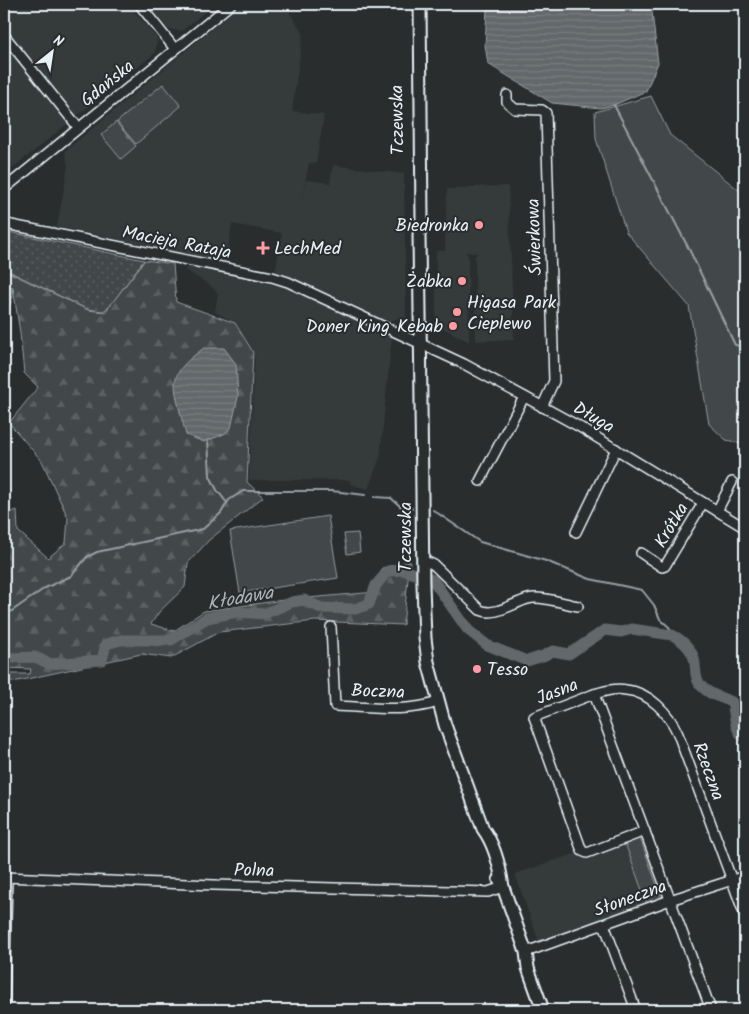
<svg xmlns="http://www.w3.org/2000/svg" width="749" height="1014" font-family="Kalam,sans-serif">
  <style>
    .built { fill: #363a3b }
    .green { fill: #424648; stroke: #959ca0 }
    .forest { fill: url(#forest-firs); stroke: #959ca0 }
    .garden { fill: url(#garden-dots); stroke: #959ca0 }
    .water { fill: url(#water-rules); stroke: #989fa3 }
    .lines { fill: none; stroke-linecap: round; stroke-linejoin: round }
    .stream { stroke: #989fa3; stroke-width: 2 }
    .river { stroke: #63686b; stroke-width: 11 }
    .minor-casing { stroke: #e8f1f8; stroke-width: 12 }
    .major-casing { stroke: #e8f1f8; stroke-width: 15 }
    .minor { stroke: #2a2d2e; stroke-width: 9 }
    .major { stroke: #2a2d2e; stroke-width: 11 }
    .poi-dot { fill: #ff9aa2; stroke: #2a2d2e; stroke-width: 2 }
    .labels { text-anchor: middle; stroke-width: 4; stroke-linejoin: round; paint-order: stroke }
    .street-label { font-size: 18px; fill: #e8f1f8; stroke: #2a2d2e }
    .poi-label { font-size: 18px; fill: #e8f1f8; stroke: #2a2d2e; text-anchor: end }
    .water-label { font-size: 19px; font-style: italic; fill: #acb3b9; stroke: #2a2d2e }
  </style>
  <defs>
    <pattern id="forest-firs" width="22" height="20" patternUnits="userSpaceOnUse" patternTransform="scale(1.25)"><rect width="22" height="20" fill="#424648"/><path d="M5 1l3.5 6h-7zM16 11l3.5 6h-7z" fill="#5d6163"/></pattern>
    <pattern id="garden-dots" width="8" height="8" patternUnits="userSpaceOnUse" patternTransform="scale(1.25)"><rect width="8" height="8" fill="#424648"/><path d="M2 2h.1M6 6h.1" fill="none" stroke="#5d6163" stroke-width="1.8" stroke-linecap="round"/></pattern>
    <pattern id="water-rules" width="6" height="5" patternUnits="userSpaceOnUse" patternTransform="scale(1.25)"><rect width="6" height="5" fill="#63686b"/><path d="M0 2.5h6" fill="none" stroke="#797e81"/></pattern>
  </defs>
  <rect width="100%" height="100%" fill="#2a2d2e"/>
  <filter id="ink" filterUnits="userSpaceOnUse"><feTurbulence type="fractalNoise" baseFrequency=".02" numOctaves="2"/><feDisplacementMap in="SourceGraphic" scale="10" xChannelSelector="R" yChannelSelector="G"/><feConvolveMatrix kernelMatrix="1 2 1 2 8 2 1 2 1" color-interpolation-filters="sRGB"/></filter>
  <g filter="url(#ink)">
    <g class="built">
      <polygon points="4,4 128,4 157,38 155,53 4,175"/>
      <polygon points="147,4 211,4 213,5 182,31 168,29"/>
      <polygon points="242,4 284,4 303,33 292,111 324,115 316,163 309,163 301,201 306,180 330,183 333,165 404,174 406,317 387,321 338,298 275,273 282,233 232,224 226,261 57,227 68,166 65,151"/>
      <polygon points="508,186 514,339 476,341 475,260 475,256 478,253 465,252 468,256 469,342 436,324 436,251 445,251 447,189 468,189 468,187"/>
      <polygon points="190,266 285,287 392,335 380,457 368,489 350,484 350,480 249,480 255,353 236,323 215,312 218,293 210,285 185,270"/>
      <polygon points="625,843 647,904 539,942 515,874 580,852 582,858"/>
    </g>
    <g class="green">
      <polygon points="163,84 181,106 136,144 117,122"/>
      <polygon points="651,96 670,135 745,195 745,444 726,440 709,424 689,306 626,232 596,139 595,112"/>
      <polygon points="116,122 136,146 121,159 101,135"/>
      <polygon points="328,516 338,578 240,593 230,531"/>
      <polygon points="358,533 360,552 347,554 344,534"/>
      <polygon points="640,838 662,899 647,904 625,843"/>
    </g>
    <polygon class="forest" points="145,260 173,264 176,302 235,323 253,352 247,482 263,497 209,540 188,563 185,587 159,612 151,624 174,631 204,611 284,600 376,592 382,568 410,561 403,625 315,621 219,632 171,658 141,654 4,684 4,674 30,674 31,669 4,668 4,656 6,655 9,650 4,640 4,523 10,513 17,510 18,531 48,558 66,543 68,518 42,461 9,423 38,387 24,373 20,333 13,287 4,284 4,270 88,310 105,312"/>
    <polygon class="garden" points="4,231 144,260 109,307 103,311 87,309 4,269"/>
    <g class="water">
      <polygon points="493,4 653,4 652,12 658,63 646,91 614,105 601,108 552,103 488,64 485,45 487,8"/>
      <polygon points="4,285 12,287 13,296 9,308 9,340 4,343"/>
      <path d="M204,348H224L236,364L238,397L231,428L224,434L204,442L186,435C183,422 175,397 175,384C175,369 193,356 204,348Z"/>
    </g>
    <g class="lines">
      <g class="stream">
        <polyline points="614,105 689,249 735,345 745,347"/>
        <polyline points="208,440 210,476 217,490 227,503"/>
        <polyline points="375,497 391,498 401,507 412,508"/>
        <polyline points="433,510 480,542 546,561 590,579 642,590 654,605 660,619 669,627 672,635"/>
        <polyline points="4,615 9,613 45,588 71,576 87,557 97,552 203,529 221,513 229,500 243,491 332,491 365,495"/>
      </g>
      <path class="river" d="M4,654L11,658L35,657L50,664L102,660L106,644L121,640H171L207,618L237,612L264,614L292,602L304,600L321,608L355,609L369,604L376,585L388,571L403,570L433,580L468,630L487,645L527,661L543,656L553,651L569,654L605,630L621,632L632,629L672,635C683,640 694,651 695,664C696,671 695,677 699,683C706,694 721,697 732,702C735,714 734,731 745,738"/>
      <defs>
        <g id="minor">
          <polyline points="139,4 175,49"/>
          <polyline points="4,35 78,127"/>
          <polyline points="507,95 507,102 515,109 542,110 546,113 554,381 542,407"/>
          <polyline points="4,189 231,4"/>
          <polyline points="4,222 11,225 272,277 288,282 464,364 578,426 745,528"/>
          <polyline points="480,481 524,397"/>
          <polyline points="717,511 732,482"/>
          <polyline points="576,532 616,449"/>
          <polyline points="641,553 662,567 665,566 703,503"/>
          <path d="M423,562L430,563L434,565L480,610C495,617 513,603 528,599C540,595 565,604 578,606"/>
          <path d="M331,627L335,706C369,707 406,713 438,702"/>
          <path d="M594,694C605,691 615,688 626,690C649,692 669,713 678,734L745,916"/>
          <polyline points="645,831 587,853 582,851 534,717 594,694 711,1010"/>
          <polyline points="4,877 214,885 488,892 503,887"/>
          <polyline points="604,924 636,1010"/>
          <polyline points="526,952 670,900 745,876"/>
          <polyline points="4,1010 7,877"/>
        </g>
        <g id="major">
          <path d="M420,4L422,220L419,235L420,313L423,585L425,638L428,662L445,725L483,829C495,845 500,867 503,887"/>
          <polyline points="499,880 503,887 526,952 528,968 543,1010"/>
        </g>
      </defs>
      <use href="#minor" class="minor-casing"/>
      <use href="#major" class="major-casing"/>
      <use href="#minor" class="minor"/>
      <use href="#major" class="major"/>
    </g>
  </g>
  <g class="poi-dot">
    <circle cx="479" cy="225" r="5"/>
    <path d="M260.5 240.5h5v5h5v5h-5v5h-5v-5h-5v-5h5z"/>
    <circle cx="462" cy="281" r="5"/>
    <circle cx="457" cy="312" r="5"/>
    <circle cx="453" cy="326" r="5"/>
    <circle cx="477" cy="669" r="5"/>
  </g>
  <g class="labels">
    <g class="street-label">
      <text transform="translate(107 83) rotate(-39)" y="6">Gdańska</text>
      <text transform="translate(397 120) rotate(-91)" y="6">Tczewska</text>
      <text transform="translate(534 237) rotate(-92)" y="6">Świerkowa</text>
      <text transform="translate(177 242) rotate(11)" y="6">Macieja Rataja</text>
      <text transform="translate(594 417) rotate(30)" y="6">Długa</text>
      <text transform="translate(671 525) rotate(-59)" y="6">Krótka</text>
      <text transform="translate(405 537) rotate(-90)" y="6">Tczewska</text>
      <text transform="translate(378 691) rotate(2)" y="6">Boczna</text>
      <text transform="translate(557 691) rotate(-21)" y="6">Jasna</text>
      <text transform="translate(709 771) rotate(70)" y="6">Rzeczna</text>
      <text transform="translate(254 870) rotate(1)" y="6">Polna</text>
      <text transform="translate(630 898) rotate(-20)" y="6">Słoneczna</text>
    </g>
    <g class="poi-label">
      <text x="469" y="231">Biedronka</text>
      <text x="274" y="254" text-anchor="start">LechMed</text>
      <text x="452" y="287">Żabka</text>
      <text x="467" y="308" text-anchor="start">Higasa Park<tspan x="467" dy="21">Cieplewo</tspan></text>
      <text x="443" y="332">Doner King Kebab</text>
      <text x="487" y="675" text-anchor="start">Tesso</text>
    </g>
    <g class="water-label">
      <text transform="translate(240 597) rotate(-10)" y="7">Kłodawa</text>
    </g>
  </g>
  <rect width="749" height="1014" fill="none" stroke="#2a2d2e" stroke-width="20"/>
  <rect x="10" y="10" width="729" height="994" fill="none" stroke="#e8f1f8" stroke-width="2" filter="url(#ink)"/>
  <g transform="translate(52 52) rotate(30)" stroke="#2a2d2e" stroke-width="4" paint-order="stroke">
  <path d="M0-4L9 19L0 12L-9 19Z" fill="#e8f1f8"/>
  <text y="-8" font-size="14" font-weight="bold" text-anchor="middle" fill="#e8f1f8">N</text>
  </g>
</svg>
